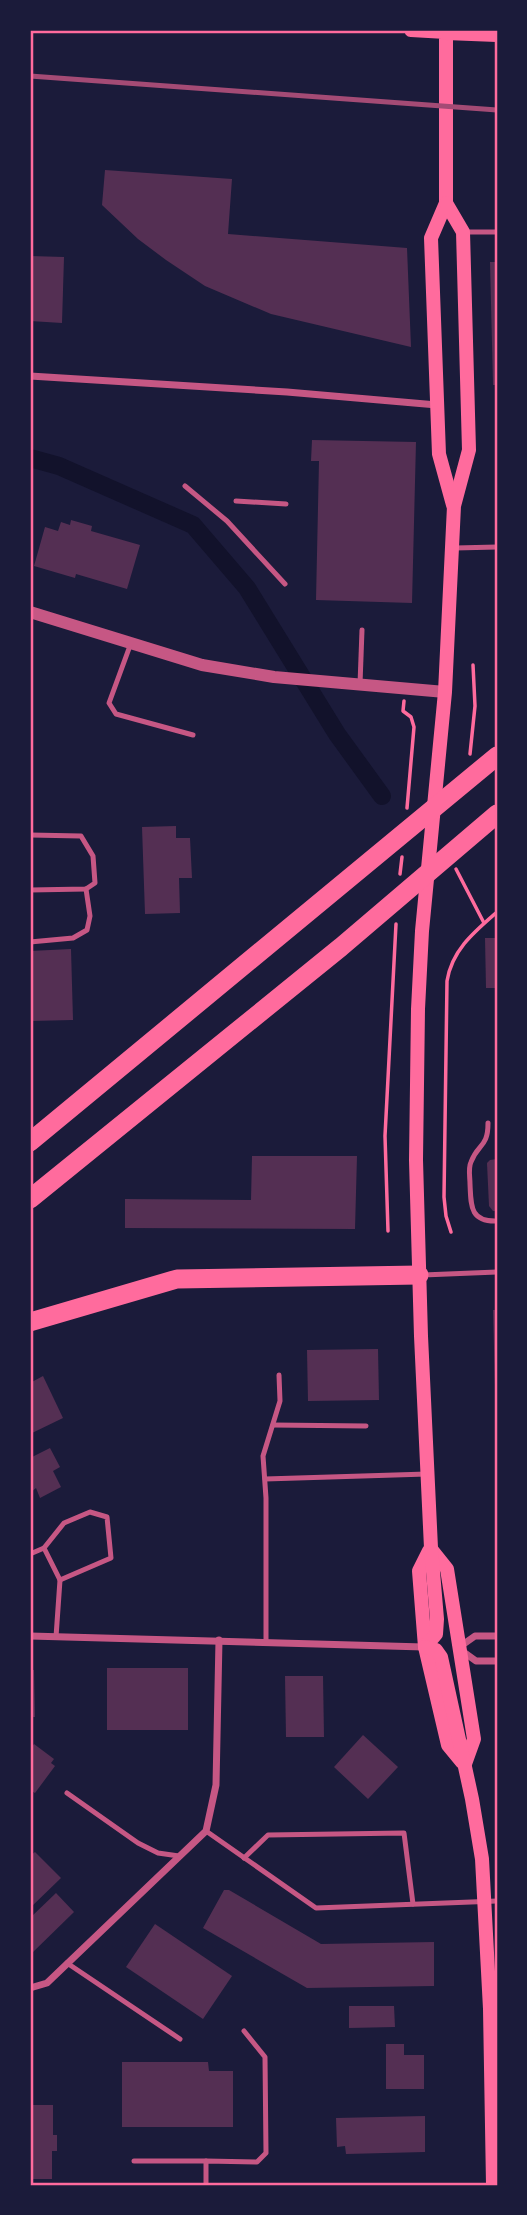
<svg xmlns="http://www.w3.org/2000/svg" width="527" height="2215" font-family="'Varela Round',sans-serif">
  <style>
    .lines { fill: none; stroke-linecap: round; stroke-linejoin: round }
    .canal { stroke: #12122b; stroke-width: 18 }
    .building { fill: #542f53 }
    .path { stroke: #ff6b9d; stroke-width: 3.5 }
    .service { stroke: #c65784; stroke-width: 5 }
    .minor { stroke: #c65784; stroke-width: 7 }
    .tertiary { stroke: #c65784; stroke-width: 12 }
    .secondary { stroke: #ff6b9d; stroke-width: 14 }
    .primary { stroke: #ff6b9d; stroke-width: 16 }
    .motorway { stroke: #ff6b9d; stroke-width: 19 }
    .rail { stroke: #a44b75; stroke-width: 5 }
    .neatline { fill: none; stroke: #ff6b9d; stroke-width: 2.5 }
  </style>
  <rect width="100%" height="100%" fill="#1b1b3a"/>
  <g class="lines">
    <polyline class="canal" points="30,458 59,466 193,525 247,588 337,734 382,796"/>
  </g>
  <g class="building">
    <polygon points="105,170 232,179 228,234 407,248 411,347 271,314 205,286 166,260 138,239 102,205"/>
    <polygon points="30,256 64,257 62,323 30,321"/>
    <polygon points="490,262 497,262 497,385 493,385"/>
    <polygon points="312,440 416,442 412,603 316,600 319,461 311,461"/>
    <polygon points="71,520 92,526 91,531 140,545 127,589 76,574 75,578 34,566 45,527 58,531 61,522 70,525"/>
    <polygon points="176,826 176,838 190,838 192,878 179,878 180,913 145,914 142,827"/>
    <polygon points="485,938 497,938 497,988 486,988"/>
    <polygon points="71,949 73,1020 30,1021 30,951"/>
    <polygon points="252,1156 357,1156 355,1229 125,1228 125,1199 251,1200"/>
    <polygon points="497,1159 497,1211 493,1211 489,1206 487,1163 490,1160"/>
    <polygon points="493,1310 497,1310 497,1386 495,1386"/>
    <polygon points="378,1349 379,1400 308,1401 307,1350"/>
    <polygon points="43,1376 63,1418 30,1434 30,1383"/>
    <polygon points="50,1448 60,1467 53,1471 61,1487 40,1498 36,1488 30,1493 30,1458"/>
    <rect x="107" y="1668" width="81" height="62"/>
    <polygon points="30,1670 34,1670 35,1717 30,1717"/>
    <polygon points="285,1676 323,1676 324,1737 286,1737"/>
    <polygon points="363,1735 398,1767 368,1799 334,1767"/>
    <polygon points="34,1744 54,1759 51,1763 55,1766 35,1793 30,1790 30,1746 32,1747"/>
    <polygon points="35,1852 61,1878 30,1908 30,1856"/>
    <polygon points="224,1890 229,1890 321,1944 434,1942 434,1986 307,1988 203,1928"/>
    <polygon points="56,1893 74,1912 30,1955 30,1918"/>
    <polygon points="155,1924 232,1976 203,2019 126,1967"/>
    <polygon points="349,2006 394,2006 395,2027 349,2028"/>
    <polygon points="386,2044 404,2044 404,2055 424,2055 424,2089 386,2089"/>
    <polygon points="122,2062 208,2062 209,2071 233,2071 233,2127 122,2127"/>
    <polygon points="30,2105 53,2105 53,2135 57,2135 57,2151 52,2151 52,2179 30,2179"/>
    <polygon points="425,2116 425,2152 346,2154 345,2146 337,2147 336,2118"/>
  </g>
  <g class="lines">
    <g class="path">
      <polyline points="404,701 403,711 411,717 414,727 407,808"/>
      <polyline points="470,754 475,706 473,665"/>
      <polyline points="456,869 484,923"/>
      <polyline points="400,874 402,857"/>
      <polyline points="388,1231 385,1136 396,924"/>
      <path d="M451,1232L446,1216L444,1197L447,981C452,950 474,932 497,912"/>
    </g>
    <g class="service">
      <polyline points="466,232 497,232"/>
      <polyline points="185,486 227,521 285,584"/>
      <polyline points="236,501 286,504"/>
      <polyline points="455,548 497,547"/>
      <polyline points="131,643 109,703 116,714 193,735"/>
      <polyline points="360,684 362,630"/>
      <polyline points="30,835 81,836 93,856 95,883 86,889 30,890"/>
      <polyline points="30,942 73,938 87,930 90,916 86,889"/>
      <path d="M488,1123C488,1148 478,1143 471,1162C468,1168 470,1177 470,1184C471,1206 470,1222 497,1221"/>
      <polyline points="423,1275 497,1272"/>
      <polyline points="273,1425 366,1426"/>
      <polyline points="265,1479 427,1474"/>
      <polyline points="44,1548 64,1523 90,1512 107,1517 111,1558 60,1580"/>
      <polyline points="30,1554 44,1548 60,1580 56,1637"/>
      <polyline points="266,1642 266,1498 263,1456 280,1401 279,1375"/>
      <polyline points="67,1793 138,1843 158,1853 179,1856"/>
      <polyline points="206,1831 316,1908 497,1901"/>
      <polyline points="244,1858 268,1835 404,1833 413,1904"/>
      <polyline points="67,1963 180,2039"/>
      <polyline points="134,2161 206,2161"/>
      <polyline points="206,2185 206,2161 257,2162 266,2153 265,2057 244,2031"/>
    </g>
    <g class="minor">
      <polyline points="30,376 287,392 437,405"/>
      <polyline points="30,1636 424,1647"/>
      <polyline points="497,1636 475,1636 458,1648 476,1661 497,1661"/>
      <polyline points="30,1988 47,1983 206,1831 216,1785 219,1640"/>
    </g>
    <polyline class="tertiary" points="30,612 202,665 274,677 445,692"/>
    <g class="secondary">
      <polyline points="411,30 446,32 446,203 431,238 439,454 453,505"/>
      <polyline points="431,1549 447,1569 474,1739 465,1764"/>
      <polyline points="429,1551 419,1571 425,1647 448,1745 462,1762"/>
      <polyline points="425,1647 436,1634 437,1619 431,1548 421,1336 416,1160 418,1009 422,931 445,692 454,506 469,450 463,232 446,203"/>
      <polyline points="425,1647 436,1650 441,1657 472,1799 482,1859 490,2009 493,2185"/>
    </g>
    <polyline class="primary" points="446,30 446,32 497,34"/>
    <g class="motorway">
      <polyline points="30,1142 497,756"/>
      <polyline points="30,1199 341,947 497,814"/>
      <polyline points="30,1322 177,1279 419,1275"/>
    </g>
    <polyline class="rail" points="30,76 497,110"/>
  </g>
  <rect width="527" height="2215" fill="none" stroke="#1b1b3a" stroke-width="63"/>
  <rect x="32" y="32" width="464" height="2152" class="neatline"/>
</svg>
